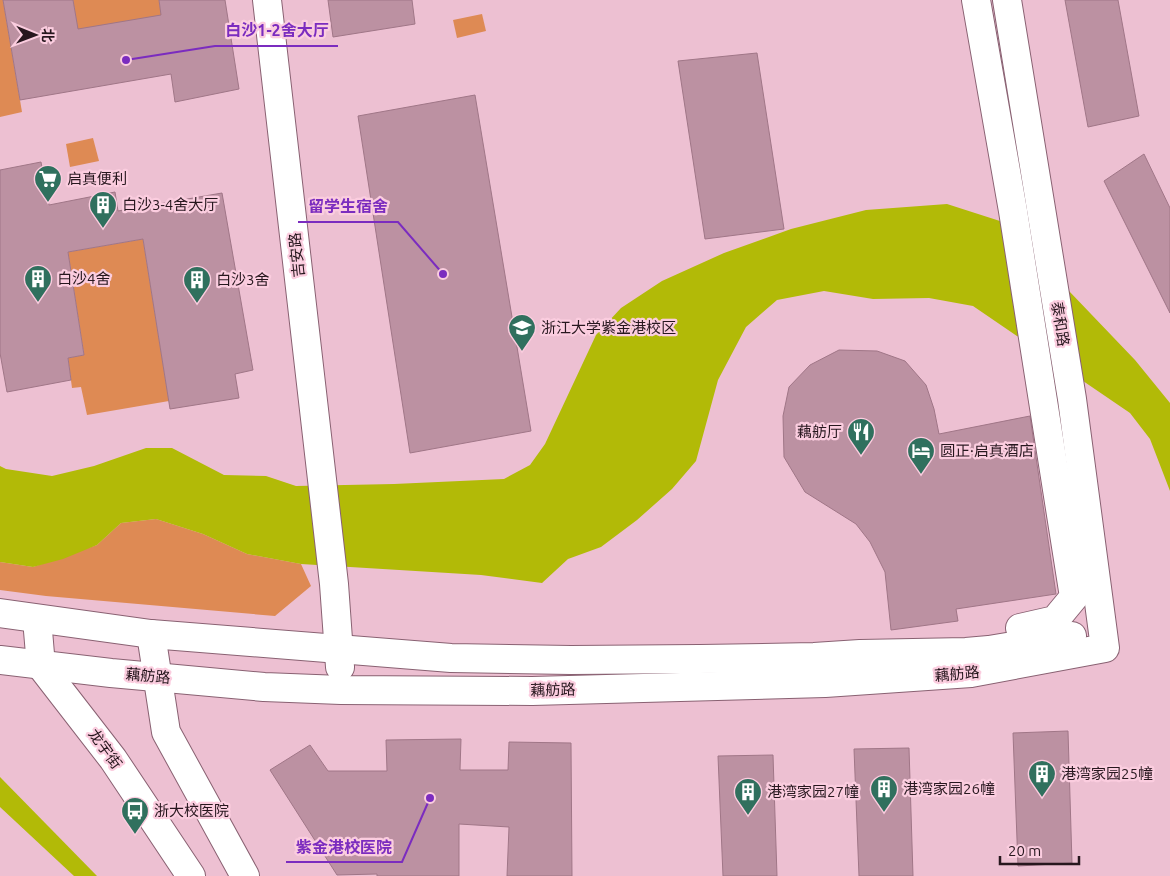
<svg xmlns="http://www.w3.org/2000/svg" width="1170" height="876" font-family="Ubuntu,'Noto Sans SC',sans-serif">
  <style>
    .green { fill: #de8a54 }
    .water { fill: #b2ba07 }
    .building { fill: #bc91a2; stroke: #a07687 }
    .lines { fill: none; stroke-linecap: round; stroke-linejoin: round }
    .minor-casing { stroke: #896172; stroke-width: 30 }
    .minor { stroke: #fff; stroke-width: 28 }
    .labels { text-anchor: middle; stroke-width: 4.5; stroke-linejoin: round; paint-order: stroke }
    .poi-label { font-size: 15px; fill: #27171e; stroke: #fbcddf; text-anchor: start }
    .street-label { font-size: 15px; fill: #27171e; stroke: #fbcddf }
    .leader { fill: none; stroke: #7b2cbf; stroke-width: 2 }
    .callout-dot { fill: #7b2cbf; stroke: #fbcddf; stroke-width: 2 }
    .callout-label { font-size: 16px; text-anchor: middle; font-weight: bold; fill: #7b2cbf; stroke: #fbcddf; stroke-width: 4.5; stroke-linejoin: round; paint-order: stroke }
  </style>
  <rect width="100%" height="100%" fill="#edc0d2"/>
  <g class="green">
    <polygon points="0,0 3,0 22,112 0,117"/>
    <polygon points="73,0 159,0 164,34 80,47"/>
    <polygon points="482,14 486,31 457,38 453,20"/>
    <polygon points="93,138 99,161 70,167 66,144"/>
    <polygon points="143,239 169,401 87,415 81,387 72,388 68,358 84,355 68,252"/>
    <polygon points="156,519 203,534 247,554 301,564 311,586 275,616 46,596 0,590 0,562 33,567 97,545 121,523"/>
  </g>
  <g class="water">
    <polygon points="947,204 1003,222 1135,360 1170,403 1170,491 1150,439 1130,413 973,306 929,298 873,299 824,291 777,300 746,327 718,380 696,461 672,489 637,520 601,547 568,559 542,583 481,575 301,564 247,554 203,534 156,519 121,523 97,545 63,559 33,567 0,562 0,466 6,469 52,476 94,466 146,448 172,448 224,475 266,476 296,486 394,484 504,479 530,465 545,444 596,335 621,308 662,281 724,253 791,229 866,210"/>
    <polygon points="0,777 97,876 74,876 0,807"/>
  </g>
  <g class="building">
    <polygon points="3,0 73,0 78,29 161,15 159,0 225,0 239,89 175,102 171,74 20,100"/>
    <polygon points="328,0 412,0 415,24 333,37"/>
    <polygon points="1065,0 1118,0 1139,116 1088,127"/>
    <polygon points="757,53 784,229 705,239 678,61"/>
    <polygon points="475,95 531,431 410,453 358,116"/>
    <polygon points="1144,154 1170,208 1170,313 1104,181"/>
    <polygon points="41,162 49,205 115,192 118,211 222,193 253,370 235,374 239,398 170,409 143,239 68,252 84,355 68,358 71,380 7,392 0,353 0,170"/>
    <polygon points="839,350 877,351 905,361 926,385 934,409 939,434 1030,416 1056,594 956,609 958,621 891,630 885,572 870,542 856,524 805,492 784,457 783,416 789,387 810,365"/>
    <polygon points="1068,731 1072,863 1018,866 1013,733"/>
    <polygon points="461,739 460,770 508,770 509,742 571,743 572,876 507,876 509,827 459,824 459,876 377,876 377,874 337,875 270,770 310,745 328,771 387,771 386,740"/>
    <polygon points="909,748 913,876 859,876 854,749"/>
    <polygon points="773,755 777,876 723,876 718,756"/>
  </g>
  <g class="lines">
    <defs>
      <g id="minor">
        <polyline points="267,0 334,584 340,667"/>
        <polyline points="976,0 1013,211 1074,597 1055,620 1020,628"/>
        <polyline points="0,613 151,634 451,658 571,660 700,659 814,657 860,654 966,652 989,650 1072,636"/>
        <polyline points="37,619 41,666 113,759 191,876"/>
        <polyline points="151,634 166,732 245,876"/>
        <polyline points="0,660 111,673 264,687 341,690 532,691 825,683 971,673 1105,648 1072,399 1007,0"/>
      </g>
    </defs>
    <use href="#minor" class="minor-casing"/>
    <use href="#minor" class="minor"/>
  </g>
  <defs>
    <symbol id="supermarket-pin" viewBox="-11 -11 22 30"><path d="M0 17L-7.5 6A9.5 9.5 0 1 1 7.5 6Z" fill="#30705e" stroke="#fbcddf"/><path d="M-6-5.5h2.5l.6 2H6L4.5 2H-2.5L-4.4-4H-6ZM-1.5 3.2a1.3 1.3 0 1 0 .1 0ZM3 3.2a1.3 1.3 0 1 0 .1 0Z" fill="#fff"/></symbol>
    <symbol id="building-pin" viewBox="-11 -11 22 30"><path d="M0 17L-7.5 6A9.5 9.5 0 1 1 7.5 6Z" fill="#30705e" stroke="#fbcddf"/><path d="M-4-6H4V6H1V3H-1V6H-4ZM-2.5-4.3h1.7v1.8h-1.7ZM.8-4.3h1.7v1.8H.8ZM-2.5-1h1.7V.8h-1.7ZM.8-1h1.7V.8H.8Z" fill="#fff"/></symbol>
    <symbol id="university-pin" viewBox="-11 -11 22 30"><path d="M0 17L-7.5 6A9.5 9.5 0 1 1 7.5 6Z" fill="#30705e" stroke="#fbcddf"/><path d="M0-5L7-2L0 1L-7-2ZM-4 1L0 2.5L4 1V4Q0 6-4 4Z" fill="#fff"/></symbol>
    <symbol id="restaurant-pin" viewBox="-11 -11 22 30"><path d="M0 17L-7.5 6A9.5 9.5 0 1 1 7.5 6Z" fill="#30705e" stroke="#fbcddf"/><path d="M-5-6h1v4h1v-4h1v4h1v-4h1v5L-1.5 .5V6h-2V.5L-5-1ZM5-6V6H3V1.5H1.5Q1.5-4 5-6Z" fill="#fff"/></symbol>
    <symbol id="hotel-pin" viewBox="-11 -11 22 30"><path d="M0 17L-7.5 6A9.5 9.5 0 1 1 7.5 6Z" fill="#30705e" stroke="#fbcddf"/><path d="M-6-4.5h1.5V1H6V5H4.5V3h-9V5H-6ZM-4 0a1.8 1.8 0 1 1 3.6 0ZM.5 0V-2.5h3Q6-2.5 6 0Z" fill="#fff"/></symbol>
    <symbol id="bus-pin" viewBox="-11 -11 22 30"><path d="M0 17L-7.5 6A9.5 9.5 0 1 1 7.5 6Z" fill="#30705e" stroke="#fbcddf"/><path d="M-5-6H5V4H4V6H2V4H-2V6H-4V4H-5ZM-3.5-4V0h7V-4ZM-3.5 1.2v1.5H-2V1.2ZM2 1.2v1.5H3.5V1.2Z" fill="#fff"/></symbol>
  </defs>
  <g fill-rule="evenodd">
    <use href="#supermarket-pin" x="32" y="163" width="32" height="43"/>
    <use href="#building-pin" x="87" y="189" width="32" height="43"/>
    <use href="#building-pin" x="22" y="263" width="32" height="43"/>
    <use href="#building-pin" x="181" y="264" width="32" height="43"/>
    <use href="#university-pin" x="506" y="312" width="32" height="43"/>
    <use href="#restaurant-pin" x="845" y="416" width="32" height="43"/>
    <use href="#hotel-pin" x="905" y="435" width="32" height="43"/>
    <use href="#building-pin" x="1026" y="758" width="32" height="43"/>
    <use href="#building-pin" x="868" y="773" width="32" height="43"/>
    <use href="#building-pin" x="732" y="776" width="32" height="43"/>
    <use href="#bus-pin" x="119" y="795" width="32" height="43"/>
  </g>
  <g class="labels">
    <g class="poi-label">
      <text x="67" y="184">启真便利</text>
      <text x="122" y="210">白沙3-4舍大厅</text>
      <text x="57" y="284">白沙4舍</text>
      <text x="216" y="285">白沙3舍</text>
      <text x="541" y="333">浙江大学紫金港校区</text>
      <text x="842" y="437" text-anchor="end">藕舫厅</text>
      <text x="940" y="456">圆正·启真酒店</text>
      <text x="1061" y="779">港湾家园25幢</text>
      <text x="903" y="794">港湾家园26幢</text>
      <text x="767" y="797">港湾家园27幢</text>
      <text x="154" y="816">浙大校医院</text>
    </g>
    <g class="street-label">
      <text transform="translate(297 255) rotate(-96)" y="5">吉安路</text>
      <text transform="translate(1060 324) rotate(81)" y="5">泰和路</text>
      <text transform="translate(957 674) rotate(-5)" y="5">藕舫路</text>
      <text transform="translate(148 676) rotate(5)" y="5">藕舫路</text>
      <text transform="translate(553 690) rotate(-1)" y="5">藕舫路</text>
      <text transform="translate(105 749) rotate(54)" y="5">龙宇街</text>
    </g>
  </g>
  <path class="leader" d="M126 60L215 46H338M443 274L398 222H298M430 798L402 862H286"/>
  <g class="callout-dot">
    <circle cx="126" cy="60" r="5"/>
    <circle cx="443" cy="274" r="5"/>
    <circle cx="430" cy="798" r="5"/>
  </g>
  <g class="callout-label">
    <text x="277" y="36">白沙1-2舍大厅</text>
    <text x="348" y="212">留学生宿舍</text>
    <text x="344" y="853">紫金港校医院</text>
  </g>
  <g transform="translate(35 35) rotate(91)" stroke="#fbcddf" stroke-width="4" paint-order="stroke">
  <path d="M0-4L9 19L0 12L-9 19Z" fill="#27171e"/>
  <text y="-8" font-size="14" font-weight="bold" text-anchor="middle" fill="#27171e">北</text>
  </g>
  <path d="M1000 856v8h79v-8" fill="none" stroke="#27171e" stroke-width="2.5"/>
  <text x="1008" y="856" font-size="15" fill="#27171e" stroke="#fbcddf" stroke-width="4" paint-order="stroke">20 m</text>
</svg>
